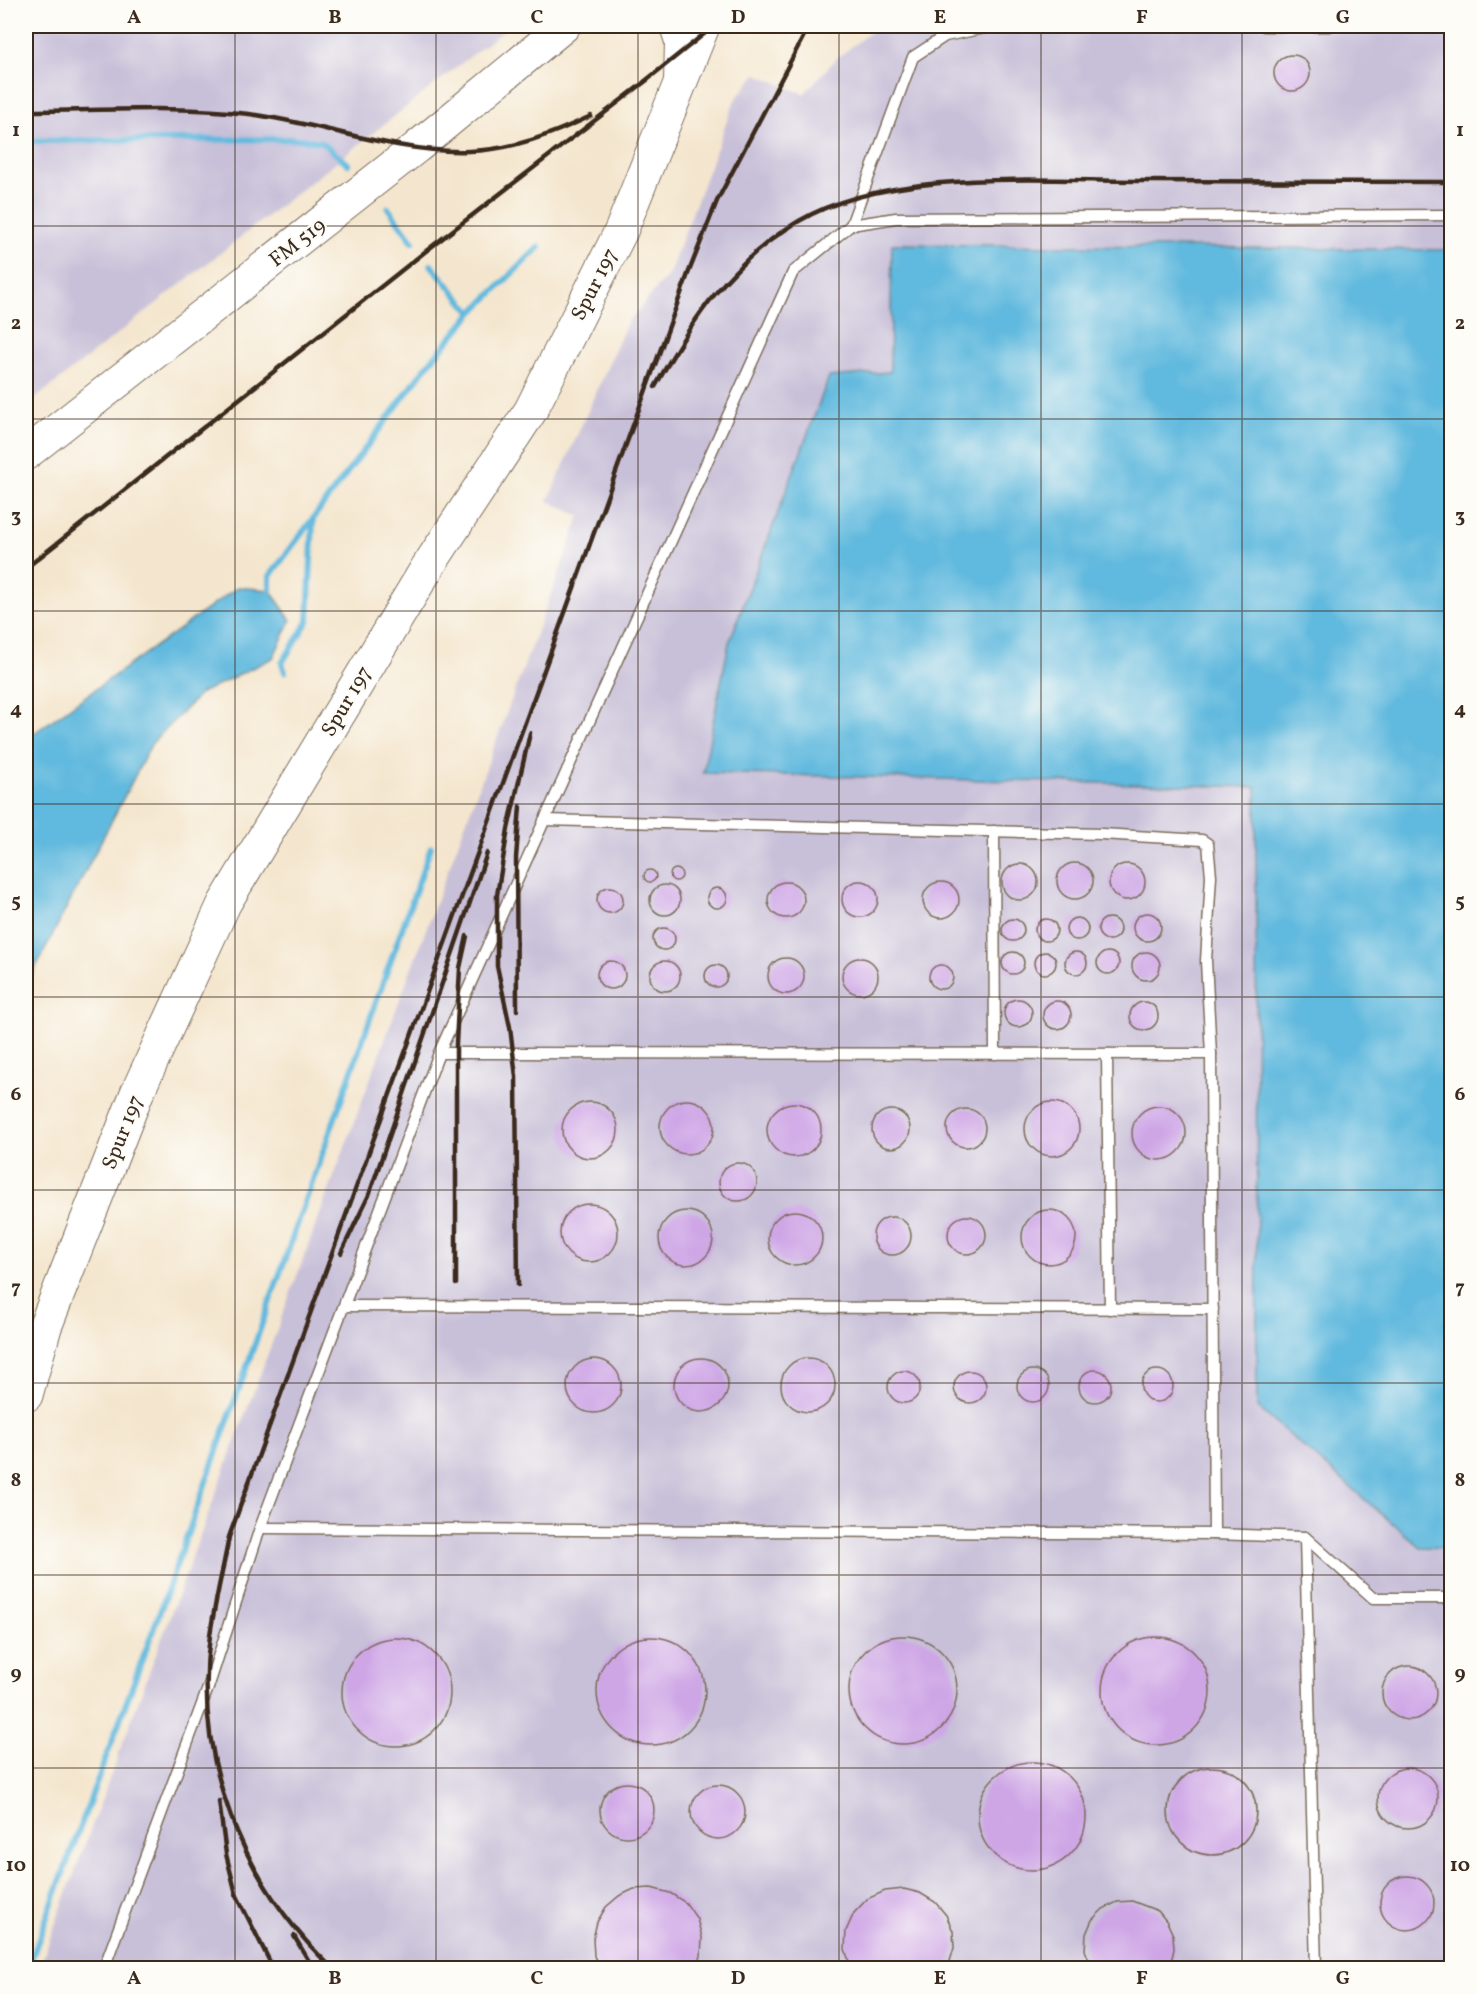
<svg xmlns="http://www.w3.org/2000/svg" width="1477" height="1994" font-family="Vollkorn,serif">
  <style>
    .industrial { fill: #c8bfd8 }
    .water { fill: #61b9de; stroke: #4e727e; stroke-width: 1.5 }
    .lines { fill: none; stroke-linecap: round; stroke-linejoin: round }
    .stream { stroke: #61b9de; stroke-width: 6 }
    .building { fill: #cea6e6 }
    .service-casing { stroke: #7c6c5c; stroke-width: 13 }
    .secondary-casing { stroke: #7c6c5c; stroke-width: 34 }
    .primary-casing { stroke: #7c6c5c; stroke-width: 35 }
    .service { stroke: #fff; stroke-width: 10 }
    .secondary { stroke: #fff; stroke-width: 32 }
    .primary { stroke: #fff; stroke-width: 33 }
    .rail { stroke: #3b2a1e; stroke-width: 4.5 }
    .grid { fill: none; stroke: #3b2a1e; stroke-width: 1.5; stroke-opacity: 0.55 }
    .labels { text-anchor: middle; stroke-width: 4.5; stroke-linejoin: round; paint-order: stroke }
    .street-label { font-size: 21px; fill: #3b2a1e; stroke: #fdfcf7 }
    .neatline { fill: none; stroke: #3b2a1e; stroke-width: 2 }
    .grid-label { font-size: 20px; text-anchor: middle; font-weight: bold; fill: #3b2a1e }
  </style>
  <rect width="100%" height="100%" fill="#fdfcf7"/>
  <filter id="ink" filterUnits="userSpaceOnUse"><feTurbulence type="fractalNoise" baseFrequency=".0167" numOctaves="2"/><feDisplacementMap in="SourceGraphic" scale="12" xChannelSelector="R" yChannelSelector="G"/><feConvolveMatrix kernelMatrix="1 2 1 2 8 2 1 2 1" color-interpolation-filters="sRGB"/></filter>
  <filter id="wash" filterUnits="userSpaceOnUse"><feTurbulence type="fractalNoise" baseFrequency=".008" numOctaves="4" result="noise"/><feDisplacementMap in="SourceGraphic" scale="24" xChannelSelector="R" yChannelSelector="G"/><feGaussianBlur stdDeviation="1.35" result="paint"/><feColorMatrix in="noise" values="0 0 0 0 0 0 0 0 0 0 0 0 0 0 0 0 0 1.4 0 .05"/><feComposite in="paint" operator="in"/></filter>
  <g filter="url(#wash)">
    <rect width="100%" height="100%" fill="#f4e6ce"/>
    <g class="industrial">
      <polygon points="26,26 509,26 26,406"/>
      <polygon points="878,26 1451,26 1451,250 892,244 890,372 704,773 1256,787 1257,1407 1420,1547 1451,1548 1451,1968 39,1968 580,516 548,501 627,323 669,274 735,100 756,74 804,94 837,58"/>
    </g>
    <g class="water">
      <polygon points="892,244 1451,250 1451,1548 1420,1547 1257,1407 1256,787 703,773 729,643 829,377 890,372"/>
      <polygon points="238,587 270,590 291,620 273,658 201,693 152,743 26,986 26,739"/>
    </g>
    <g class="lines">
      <g class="stream">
        <polyline points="26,141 300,139 321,142 348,164"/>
        <polyline points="388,208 413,242"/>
        <polyline points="431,265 472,313"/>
        <polyline points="270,590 270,576 426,367 472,313 539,247"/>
        <polyline points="285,672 282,663 308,621 313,520"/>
        <polyline points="28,1968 162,1606 431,847"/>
      </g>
    </g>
    <g id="blocks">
      <g class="building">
        <circle cx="1292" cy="73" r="18"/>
        <circle cx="1075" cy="881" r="18"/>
        <circle cx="1127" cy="882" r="18"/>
        <circle cx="1020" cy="882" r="18"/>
        <circle cx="676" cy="875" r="6"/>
        <circle cx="650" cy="876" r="6"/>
        <circle cx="860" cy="899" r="18"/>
        <circle cx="941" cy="900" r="18"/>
        <circle cx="786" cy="900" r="18"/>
        <circle cx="665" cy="900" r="15"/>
        <circle cx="610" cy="900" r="13"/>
        <circle cx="717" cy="898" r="10"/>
        <circle cx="1147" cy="927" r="14"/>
        <circle cx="1109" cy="929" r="11"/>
        <circle cx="1077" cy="929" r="11"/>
        <circle cx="1046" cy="930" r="11"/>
        <circle cx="1013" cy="930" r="11"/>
        <circle cx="664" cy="939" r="11"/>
        <circle cx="1146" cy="966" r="14"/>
        <circle cx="1108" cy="963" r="11"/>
        <circle cx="1013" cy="963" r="11"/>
        <circle cx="1076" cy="963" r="11"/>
        <circle cx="1045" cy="963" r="11"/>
        <circle cx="786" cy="976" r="18"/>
        <circle cx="860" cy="976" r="18"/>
        <circle cx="665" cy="976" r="15"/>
        <circle cx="611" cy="975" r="14"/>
        <circle cx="716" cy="976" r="11"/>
        <circle cx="941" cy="977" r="12"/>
        <circle cx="1018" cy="1013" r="14"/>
        <circle cx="1057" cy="1015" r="14"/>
        <circle cx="1144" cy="1016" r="14"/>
        <circle cx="687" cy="1127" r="27"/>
        <circle cx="590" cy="1130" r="28"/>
        <circle cx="1052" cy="1129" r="27"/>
        <circle cx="794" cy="1130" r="27"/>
        <circle cx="1159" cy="1133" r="27"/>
        <circle cx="966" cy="1128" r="19"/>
        <circle cx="891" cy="1129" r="19"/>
        <circle cx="738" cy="1182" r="19"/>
        <circle cx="589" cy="1233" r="29"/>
        <circle cx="1049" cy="1237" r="27"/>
        <circle cx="795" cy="1238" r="27"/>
        <circle cx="686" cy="1238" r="27"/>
        <circle cx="967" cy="1235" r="19"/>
        <circle cx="892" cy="1236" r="19"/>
        <circle cx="701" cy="1385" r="27"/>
        <circle cx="808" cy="1385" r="27"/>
        <circle cx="594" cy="1386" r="27"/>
        <circle cx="1095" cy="1386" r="16"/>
        <circle cx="1157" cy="1386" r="16"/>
        <circle cx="1033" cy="1386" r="16"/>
        <circle cx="970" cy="1387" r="16"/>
        <circle cx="904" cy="1387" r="16"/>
        <circle cx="903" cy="1690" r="54"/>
        <circle cx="651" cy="1691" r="54"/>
        <circle cx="1156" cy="1691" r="54"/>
        <circle cx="396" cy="1692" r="54"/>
        <circle cx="1409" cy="1693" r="27"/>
        <circle cx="1032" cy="1816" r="54"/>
        <circle cx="1212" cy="1811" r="44"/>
        <circle cx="1408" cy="1798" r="30"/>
        <circle cx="627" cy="1810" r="27"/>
        <circle cx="718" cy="1812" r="27"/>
        <circle cx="1407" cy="1903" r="27"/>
        <polygon points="651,1888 670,1893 686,1903 697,1919 702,1937 701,1956 695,1968 600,1968 594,1956 593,1939 597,1922 606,1907 619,1896 634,1889"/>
        <polygon points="904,1889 920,1893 935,1902 946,1915 953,1931 954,1948 948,1968 851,1968 845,1949 846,1931 854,1913 867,1899 885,1891"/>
        <polygon points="1132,1901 1158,1911 1167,1922 1173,1935 1174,1949 1171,1962 1167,1968 1092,1968 1085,1950 1086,1934 1092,1920 1103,1909 1117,1902"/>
      </g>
    </g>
  </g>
  <g filter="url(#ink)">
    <use href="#blocks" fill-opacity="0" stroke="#7c6c5c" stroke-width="1.5"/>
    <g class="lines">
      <defs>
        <g id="service">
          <polyline points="1264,26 1329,26"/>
          <polyline points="851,225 913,57 945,36 995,26"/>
          <polyline points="544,820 1101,834 1202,840 1208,844 1211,876 1206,961 1211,1054"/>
          <polyline points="994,831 995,1054"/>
          <polyline points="439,1053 1211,1054 1214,1534"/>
          <polyline points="1107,1054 1110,1309"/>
          <polyline points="344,1306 1213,1309"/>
          <polyline points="260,1528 1214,1534 1305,1537 1373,1598 1452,1598"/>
          <polyline points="1305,1537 1316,1968"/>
          <polyline points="104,1968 208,1688 260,1528 439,1053 793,272 851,225 896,218 1452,215"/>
        </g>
        <g id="secondary">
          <polyline points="676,26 681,41 680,81"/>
          <polyline points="26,454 417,147 564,26"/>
        </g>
        <polyline id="primary" points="26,1395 45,1327 137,1093 224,904 427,568 531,410 621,231 703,26"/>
      </defs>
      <use href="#service" class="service-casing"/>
      <use href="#secondary" class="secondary-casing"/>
      <use href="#primary" class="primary-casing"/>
      <use href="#service" class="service"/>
      <use href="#secondary" class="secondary"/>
      <use href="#primary" class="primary"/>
      <g class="rail">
        <polyline points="644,82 714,26"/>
        <path d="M26,111C98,111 177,105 249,114C321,123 397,154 469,151C512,150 553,134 591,116"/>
        <path d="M655,387C693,318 730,262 799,221C889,168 1040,181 1142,181C1245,181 1348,182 1452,182"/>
        <polyline points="26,568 426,251 651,77"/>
        <polyline points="517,1010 516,858 520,806"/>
        <polyline points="341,1253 369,1195 487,853"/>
        <polyline points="456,1284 456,1044 460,968 467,936"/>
        <polyline points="518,1285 516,1077 510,1027 497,966 497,895 508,829 530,733"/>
        <polyline points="219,1801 226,1854 236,1894 273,1968"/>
        <polyline points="294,1936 313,1968"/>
        <path d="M332,1968C242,1882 193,1760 210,1635C215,1602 223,1569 229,1537L688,274L717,201L809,26"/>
      </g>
    </g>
  </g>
  <path class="grid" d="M235,26V1968M436,26V1968M638,26V1968M839,26V1968M1041,26V1968M1242,26V1968M26,226H1452M26,419H1452M26,611H1452M26,804H1452M26,997H1452M26,1190H1452M26,1383H1452M26,1575H1452M26,1768H1452"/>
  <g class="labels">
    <g class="street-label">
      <text transform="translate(297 242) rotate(-38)" y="7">FM 519</text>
      <text transform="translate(594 284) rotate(-63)" y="7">Spur 197</text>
      <text transform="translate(346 701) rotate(-59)" y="7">Spur 197</text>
      <text transform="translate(122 1132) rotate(-68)" y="7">Spur 197</text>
    </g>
  </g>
  <rect width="1477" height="1994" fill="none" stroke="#fdfcf7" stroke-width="66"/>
  <rect x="33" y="33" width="1411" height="1928" class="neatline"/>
  <g class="grid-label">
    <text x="134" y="23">A</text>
    <text x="335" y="23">B</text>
    <text x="537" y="23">C</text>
    <text x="738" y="23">D</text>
    <text x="940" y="23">E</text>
    <text x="1142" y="23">F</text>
    <text x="1343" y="23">G</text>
    <text x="16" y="136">1</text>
    <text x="1460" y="136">1</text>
    <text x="16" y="329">2</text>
    <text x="1460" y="329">2</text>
    <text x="16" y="522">3</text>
    <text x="1460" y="522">3</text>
    <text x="16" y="715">4</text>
    <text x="1460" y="715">4</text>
    <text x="16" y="907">5</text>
    <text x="1460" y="907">5</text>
    <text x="16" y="1100">6</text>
    <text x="1460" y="1100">6</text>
    <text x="16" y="1293">7</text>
    <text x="1460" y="1293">7</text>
    <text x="16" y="1486">8</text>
    <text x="1460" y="1486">8</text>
    <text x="16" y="1679">9</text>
    <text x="1460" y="1679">9</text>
    <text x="16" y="1871">10</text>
    <text x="1460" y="1871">10</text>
    <text x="134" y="1984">A</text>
    <text x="335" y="1984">B</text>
    <text x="537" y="1984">C</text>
    <text x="738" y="1984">D</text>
    <text x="940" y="1984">E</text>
    <text x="1142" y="1984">F</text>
    <text x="1343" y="1984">G</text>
  </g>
</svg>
